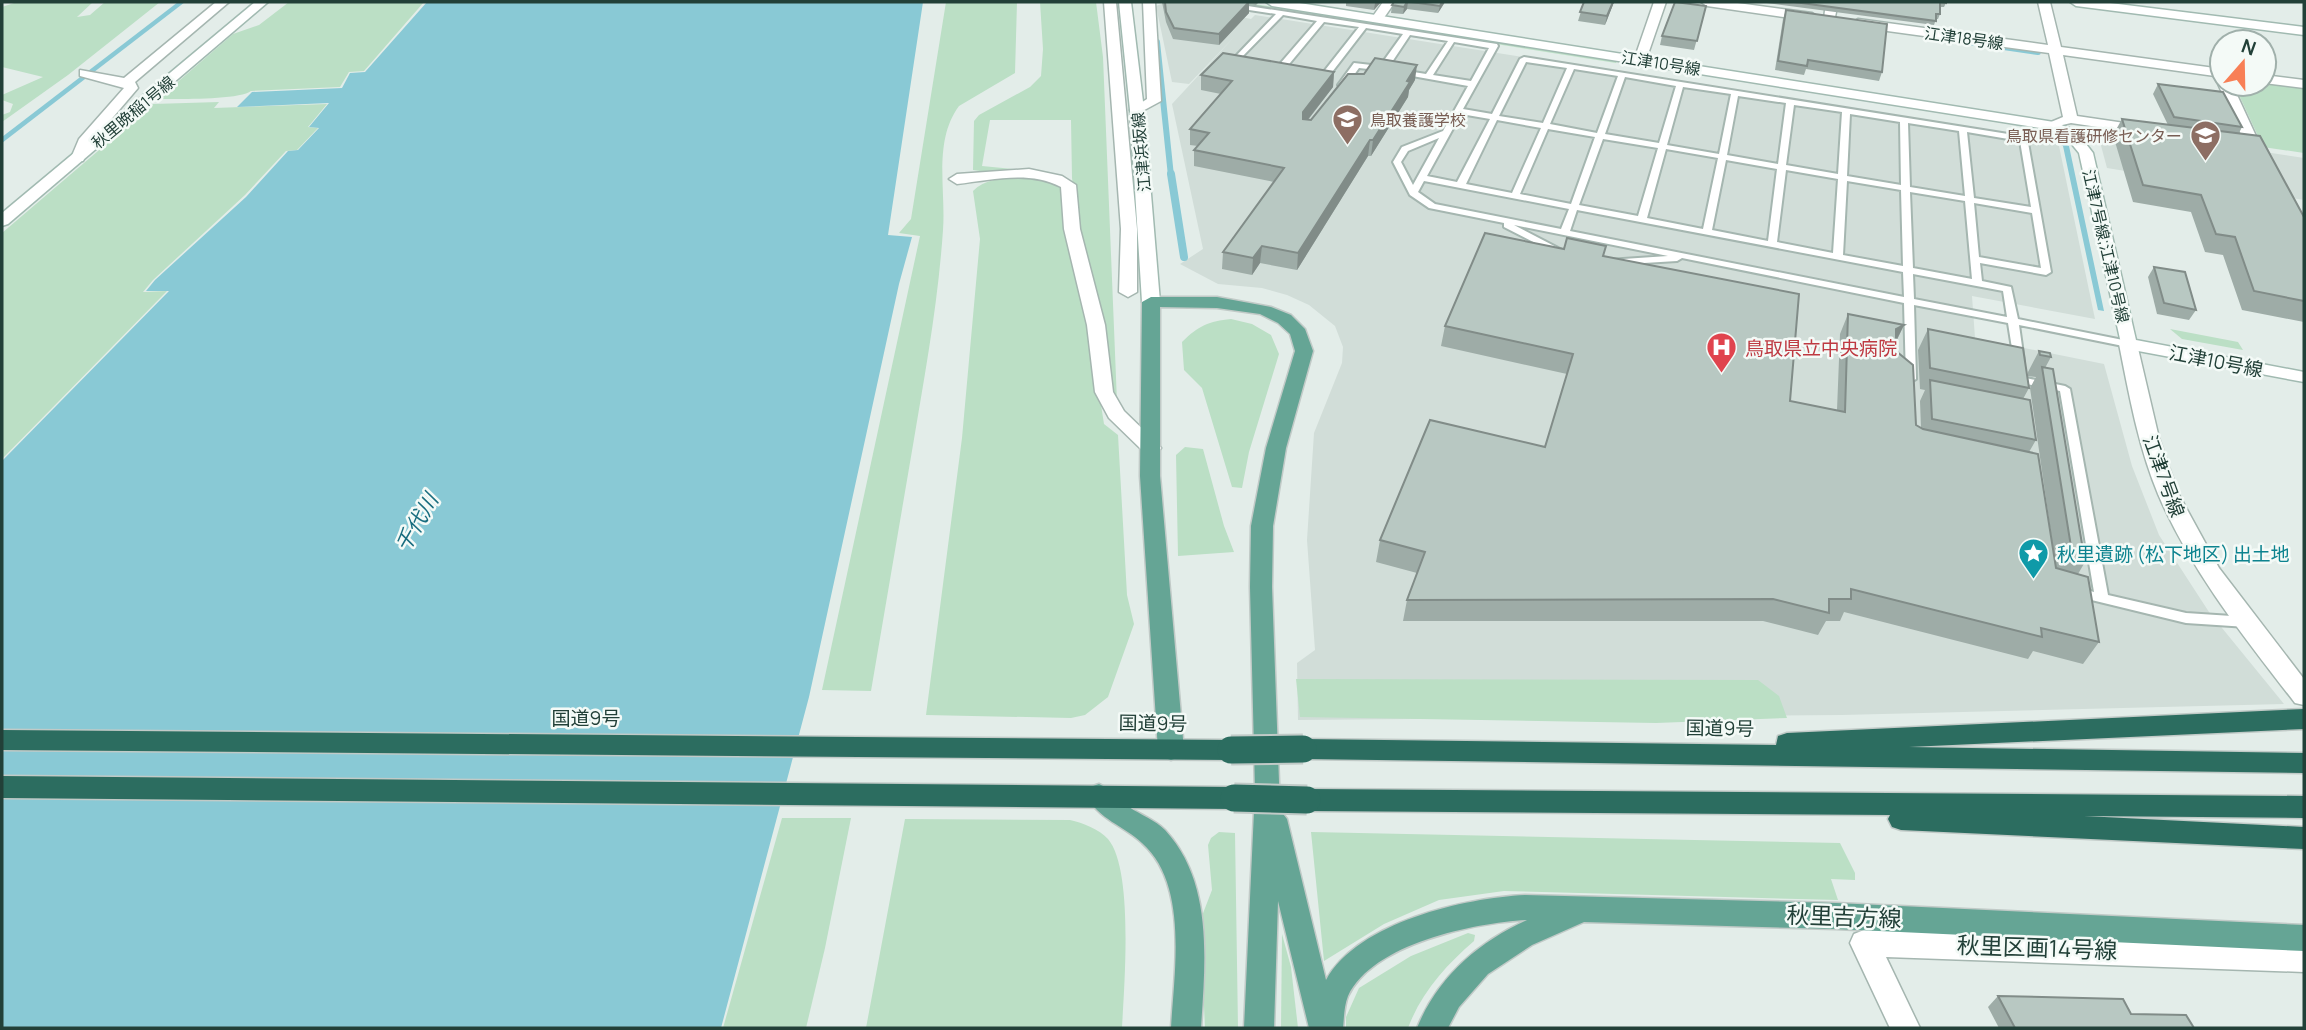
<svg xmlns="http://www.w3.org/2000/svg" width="2306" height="1030" font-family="Manrope,'Noto Sans JP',sans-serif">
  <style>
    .built { fill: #d1ddd8 }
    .green { fill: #bbdfc5 }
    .water { fill: #89c9d5 }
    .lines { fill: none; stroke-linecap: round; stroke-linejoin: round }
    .stream-far1 { stroke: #89c9d5; stroke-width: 6 }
    .stream { stroke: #89c9d5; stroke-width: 8 }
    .lane-casing { stroke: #a5b6b0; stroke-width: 4 }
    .street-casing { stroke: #a5b6b0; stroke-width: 3 }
    .secondary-casing { stroke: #a1bab1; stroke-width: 3 }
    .primary-casing { stroke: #c1cac7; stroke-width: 3 }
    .highway-casing { stroke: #c1cac7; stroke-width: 3 }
    .lane { fill: #fff; fill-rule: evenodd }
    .street { fill: #fff; fill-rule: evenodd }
    .secondary { fill: #fff; fill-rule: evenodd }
    .primary { fill: #65a595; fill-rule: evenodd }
    .highway { fill: #2c6d60; fill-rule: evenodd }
    .highway-bridge-casing { stroke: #c1cac7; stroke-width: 31; stroke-linecap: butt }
    .highway-bridge { stroke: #2c6d60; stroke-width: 27 }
    .wall { fill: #9eaca7 }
    .shaded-wall { fill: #818c88 }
    .building { fill: #b8c8c2; stroke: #818c88; stroke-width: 2 }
    .labels { text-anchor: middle; stroke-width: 5; stroke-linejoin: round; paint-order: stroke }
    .far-street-label { font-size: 16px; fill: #224038; stroke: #f4faf7 }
    .far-education-label { font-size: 16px; fill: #785e54; stroke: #f4faf7; text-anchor: start }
    .health-label { font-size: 19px; fill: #be3a42; stroke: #f4faf7; text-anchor: start }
    .street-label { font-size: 19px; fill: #224038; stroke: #f4faf7 }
    .culture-label { font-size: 19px; fill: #0d838f; stroke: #f4faf7; text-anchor: start }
    .water-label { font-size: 21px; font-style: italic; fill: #196d7f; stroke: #f4faf7 }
    .near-street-label { font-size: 23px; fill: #224038; stroke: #f4faf7 }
  </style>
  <rect width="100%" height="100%" fill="#e3ede9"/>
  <g class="built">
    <polygon points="1167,2 1251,19 1255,15 2045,139 2059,146 2095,319 1972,296 1975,338 2104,364 2132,466 2159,535 2209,612 2284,704 1842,715 1298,720 1297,663 1315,650 1307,540 1314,433 1342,363 1343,347 1335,326 1309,305 1287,295 1262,288 1218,284 1180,264 1203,249 1172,104 1235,36 1189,84 1172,82 1156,6"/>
    <polygon points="2096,127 2304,158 2304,200 2107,168"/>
  </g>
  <g class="green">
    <polygon points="17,2 93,2 77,17 90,15 105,2 160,2 68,75 2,122 2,115 10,112 13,104 2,100 2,95 43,77 2,67 2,7"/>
    <path d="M289,2H424L364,71L349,72L340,87L251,91C240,100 176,99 158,99L233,34L259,25Z"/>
    <path d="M946,2H1017L1015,73L959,106C933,141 946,190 943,230C938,303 925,374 913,445C899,527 885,609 871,691L822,690L920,236L899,233L911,219Z"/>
    <polygon points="1040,2 1096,2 1103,57 1117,402 1114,402 1078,225 1072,178 1071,120 990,120 982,166 1022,170 993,173 973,170 974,121 979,115 1030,87 1041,76 1043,49"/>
    <polygon points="1230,2 1241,2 1617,61 1616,63"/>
    <polygon points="2264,83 2304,88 2304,153 2263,147 2234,84"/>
    <polygon points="219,102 214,108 327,104 308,127 318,128 297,150 286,151 245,195 153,280 143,292 167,291 2,459 2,233 153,104"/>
    <path d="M1041,178L1060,185L1090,335L1104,424L1118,435L1127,595L1134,624L1108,697L1085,715L1071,718L926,715L962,438L976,283L980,239L973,191C990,174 1019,178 1041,178Z"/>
    <path d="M1231,319L1252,324L1271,335L1279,354L1249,452L1242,488L1232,487L1202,388L1184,370L1182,342C1198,326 1209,321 1231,319Z"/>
    <polygon points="2170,329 2238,342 2243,350 2182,339"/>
    <polygon points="1185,447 1203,449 1224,526 1234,552 1178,556 1176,455"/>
    <polygon points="1296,679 1758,680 1779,696 1787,718 1656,723 1300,717"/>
    <polygon points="782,818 851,818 825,948 806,1028 723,1028"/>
    <path d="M905,819L1070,820C1083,823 1099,829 1108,839C1134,870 1124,987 1122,1028H866Z"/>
    <polygon points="1219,832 1235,833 1238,1028 1205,1028 1200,921 1212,890 1208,845 1211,838"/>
    <polygon points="1311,832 1840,843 1855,873 1855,880 1831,879 1838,900 1504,891 1439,900 1384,924 1324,961"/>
    <path d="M1468,933L1475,935L1474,941C1446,965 1421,993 1408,1028H1346V1017L1359,988L1411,956Z"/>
    <polygon points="1282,934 1291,967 1298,1028 1281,1028"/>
  </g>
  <g class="water">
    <polygon points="178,2 185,2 2,143 2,137"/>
    <polygon points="427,2 923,2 888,235 912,237 899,284 809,697 721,1028 2,1028 2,461 169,291 146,291 155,280 246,197 288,151 298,150 319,128 309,127 329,103 237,107 252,92 342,88 350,73 365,72"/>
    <polygon points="1618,60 2023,124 2069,146 2104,311 2098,310 2063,146 2022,126"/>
  </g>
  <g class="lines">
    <g class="stream-far1">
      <polyline points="1935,37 2038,52"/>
      <polyline points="1157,42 1171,176"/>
    </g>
    <polyline class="stream" points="1171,174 1184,257"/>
    <defs>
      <g id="lane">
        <path d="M1207,2H1222L1497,44L1498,46L1463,109L1492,114L1520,59L1524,57L2027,137L2051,272L2046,275L1980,263L1982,281L2011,287L2018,319L2128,341L2133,344L2128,347L2019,325L2024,361L2019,364L2014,361L2008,323L1914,305L1916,379L1911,382L1906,379L1904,303L1682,258L1677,261L1611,265L1606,262L1608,260L1668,256L1514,225L1562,250V254L1559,255L1504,227V223L1429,208L1410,195L1393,162L1402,147L1443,131L1468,86L1401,74L1397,72L1401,70L1426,74L1448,41L1410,35L1386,71L1359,68L1345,87H1342L1338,85L1354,63L1380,66L1403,34L1366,28L1329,76H1326L1322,74L1359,27L1324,22L1285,69H1279V65L1317,21L1283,15L1238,61H1235V57L1276,14L1210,4ZM1454,42L1489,48L1471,81L1433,75ZM1526,62L1567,68L1543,123L1499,116ZM1574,69L1618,76L1597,133L1550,124ZM1625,77L1676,86L1659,143L1605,134ZM1683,87L1731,94L1719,154L1667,145ZM1738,96L1786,103L1778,164L1727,155ZM1794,105L1842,112L1838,174L1786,165ZM1461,114L1490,119L1457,182L1427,176ZM1850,114L1900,122L1901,185L1847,176ZM1497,120L1541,128L1512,193L1466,184ZM1908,123L1959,131L1965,196L1910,187ZM1548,129L1595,137L1571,204L1520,194ZM1967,132L2020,141L2031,207L1974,198ZM1439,138L1413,185L1401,162L1408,151ZM1603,139L1658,148L1638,216L1579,205ZM1666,149L1718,158L1703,229L1647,218ZM1726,160L1777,169L1768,241L1712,230ZM1786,170L1838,179L1833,253L1777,242ZM1424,181L1569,209L1561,229L1435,204L1418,192ZM1847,181L1901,190L1903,266L1843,255ZM1910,192L1965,201L1972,279L1913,268ZM1974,203L2032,213L2041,268L1979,257ZM1577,210L1903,272L1904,297L1570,231ZM1913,274L2003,291L2007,317L1914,299Z"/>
        <polygon points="2021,377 2065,386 2070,389 2108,595 2186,613 2247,617 2252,619 2254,622 2252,625 2247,627 2186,623 2071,595 2069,592 2071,589 2076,587 2094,592 2060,391 2017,382 2016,380"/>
      </g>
      <g id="street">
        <polygon points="216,2 229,2 135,82 138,88 91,143 83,161 73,161 71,158 79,139 124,88 80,76 80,70 124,78"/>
        <polygon points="1104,2 1116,2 1137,229 1137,292 1128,297 1119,292 1121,229"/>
        <polygon points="1143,2 1155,2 1161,101 1137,114 1130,110 1147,99"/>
        <polygon points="1383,2 1395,2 1381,22 1373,22 1371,19"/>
        <polygon points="1654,2 1666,2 1646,60 1645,63 1635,63 1634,60"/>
        <polygon points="1701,2 1730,2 1812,13 1818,17 1812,21 1707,6"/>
        <polygon points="1826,2 1838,2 1834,22 1824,19"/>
        <polygon points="2038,2 2050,2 2061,47 2222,69 2222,77 2063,55 2077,116 2145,126 2152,130 2145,134 2071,123 2058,126 2051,122 2063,117 2049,53 1858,27 1852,23 1858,19 2048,45"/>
        <polygon points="2264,75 2304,80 2304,88 2264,83"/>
        <polygon points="2222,81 2222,84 2232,84 2261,147 2259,150 2240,149 2233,145 2235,142 2244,141 2218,84"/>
        <path d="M1029,169L1062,176L1076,185L1080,229L1105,325L1113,392L1124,411L1158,444L1161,448L1158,452H1144L1109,418L1095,392L1087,325L1064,229L1061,187C1029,170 991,180 957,184L949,179L957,174Z"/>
        <path d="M2128,339L2137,344L2159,438L2178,493L2219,568L2304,679V705L2295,703C2244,637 2191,571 2158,494C2138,446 2129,394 2119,344Z"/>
        <polygon points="1864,930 2304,946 2304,972 1886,957 1920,1028 1890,1028 1850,943 1854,934"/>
      </g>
      <g id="secondary">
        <polygon points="255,2 268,2 8,224 2,226 2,213"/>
        <polygon points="1119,2 1131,2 1144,110 1160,302 1151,307 1142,302 1130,110"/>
        <polygon points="1266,2 1293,2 2054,122 2076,131 2093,153 2136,340 2304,372 2304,382 2122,348 2079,153 2066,137 2046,129 1272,6"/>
        <polygon points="2070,2 2102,2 2304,27 2304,35 2076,6"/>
      </g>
      <g id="primary">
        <path d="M1151,297H1217L1271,307L1291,315L1305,329L1313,351L1286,448L1273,526L1272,587L1280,810L1287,819L1326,980C1358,922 1465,898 1525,895L1836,903L2304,925V951L1836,929L1584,922L1532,945L1488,974L1459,1007L1448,1028H1417C1437,978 1478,942 1527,920C1475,923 1373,943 1348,996C1344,1006 1344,1018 1343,1028H1309L1278,901L1274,1028H1244L1255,790L1250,587L1251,526L1266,448L1295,351L1290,334L1278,323L1260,314L1217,308L1160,307V476L1184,750L1180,757L1171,760L1162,757L1158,750L1140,476L1142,302Z"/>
        <path d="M1099,784C1112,789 1117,800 1129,807C1141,815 1155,820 1165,830C1214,883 1205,963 1201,1028H1171C1174,973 1189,884 1142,843C1123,825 1099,820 1086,795L1090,787Z"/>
      </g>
      <g id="highway">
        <polygon points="2304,709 2304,729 1909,747 2304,753 2304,773 1303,759 1294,756 1290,749 1294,742 1303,739 1776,745 1778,736 1787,733"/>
        <polygon points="2,730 1231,740 1240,743 1244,750 1240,757 1231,760 2,750"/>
        <polygon points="2,776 1234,787 1243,790 1247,798 1243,806 1234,809 2,798"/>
        <polygon points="1307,789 2304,796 2304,818 2084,816 2304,827 2304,849 1901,830 1892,827 1888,819 1890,815 1307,811 1298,808 1294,800 1298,792"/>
      </g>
    </defs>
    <use href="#lane" class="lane-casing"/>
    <use href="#street" class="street-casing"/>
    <use href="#secondary" class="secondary-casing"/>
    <use href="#primary" class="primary-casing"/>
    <use href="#highway" class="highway-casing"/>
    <use href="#lane" class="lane"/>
    <use href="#street" class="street"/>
    <use href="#secondary" class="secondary"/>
    <use href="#primary" class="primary"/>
    <use href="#highway" class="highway"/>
    <defs>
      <g id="highway-bridge">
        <polyline points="1231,750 1303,749"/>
        <polyline points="1234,798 1307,800"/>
      </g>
    </defs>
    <use href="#highway-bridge" class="highway-bridge-casing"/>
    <use href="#highway-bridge" class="highway-bridge"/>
  </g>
  <g class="wall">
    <polygon points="1162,2 1259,2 1256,5 1249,4 1249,13 1219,45 1173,39 1166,22"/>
    <polygon points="1346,2 1381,2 1374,10 1346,6"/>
    <polygon points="1394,2 1445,2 1438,13 1407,9 1403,14 1391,13 1392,5"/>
    <polygon points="1584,2 1614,2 1605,25 1578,21"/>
    <polygon points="1759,2 1946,2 1946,3 1944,7 1940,7 1940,14 1938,19 1936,19 1934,25"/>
    <polygon points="1706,6 1694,50 1660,45 1662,36"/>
    <polygon points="1786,10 1882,72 1879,81 1806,69 1804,75 1775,70 1783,19"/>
    <polygon points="1334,72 1333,87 1308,120 1311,120 1415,80 1409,90 1408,97 1371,156 1368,156 1297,270 1260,263 1252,275 1222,269 1223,252 1274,182 1194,166 1194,150 1198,146 1190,145 1190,129 1221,94 1201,90 1201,75"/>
    <polygon points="2158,84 2242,127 2239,133 2304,217 2304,322 2242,310 2223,255 2205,252 2191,212 2133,202 2113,135 2122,119 2168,125 2153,94"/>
    <polygon points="1606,247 1603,256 1790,401 1837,410 1840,334 1848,314 1904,325 1896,342 1896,351 1916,425 1921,428 1920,401 1925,390 1920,389 1918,350 1928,329 2029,388 2023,399 2036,440 2029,452 2056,568 2030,388 2036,377 2028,376 2028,372 2039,351 2051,357 2045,368 2085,562 2078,574 2099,642 2083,664 2033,651 2028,659 1844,612 1840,621 1826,621 1818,635 1763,621 1403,621 1407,600 1417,573 1376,562 1380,540 1545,447 1567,374 1441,346 1445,326 1564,249"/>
    <polygon points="2154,267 2196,310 2189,320 2157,314 2148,277"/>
    <polygon points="1998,996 2131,1014 2194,1028 1999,1028 1988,1007"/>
  </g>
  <g class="shaded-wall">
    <polygon points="1249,2 1249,13 1219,45 1219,34"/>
    <polygon points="1376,2 1381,2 1374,10 1375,3"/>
    <polygon points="1408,2 1407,9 1403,14 1404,7"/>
    <polygon points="1442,2 1445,2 1438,13 1440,6"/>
    <polygon points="1613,2 1614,2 1605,25 1607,16"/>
    <polygon points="1417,65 1415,80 1409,90 1408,97 1371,156 1373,140 1407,81"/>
    <polygon points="1334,72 1333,87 1302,127 1303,112"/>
    <polygon points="1370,140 1368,156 1297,270 1298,253"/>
    <polygon points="1262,246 1260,263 1252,275 1253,258"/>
    <polygon points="1904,325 1894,345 1896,329"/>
  </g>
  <g class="building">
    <polygon points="1165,2 1249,2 1219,34 1174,28 1166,12"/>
    <polygon points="1394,2 1407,2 1404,7 1392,5"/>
    <polygon points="1411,2 1442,2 1440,6"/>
    <polygon points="1584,2 1613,2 1607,16 1580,12"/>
    <polygon points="1675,2 1706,6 1697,41 1662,36"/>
    <polygon points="1794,2 1946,2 1946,3 1940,2 1940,14 1936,14 1936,21"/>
    <polygon points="1786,10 1887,24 1882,72 1808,60 1807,66 1778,61"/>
    <polygon points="1223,53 1334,72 1303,112 1303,119 1311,120 1348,74 1364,74 1375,58 1417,65 1407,81 1410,82 1373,140 1370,140 1298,253 1262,246 1253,258 1223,252 1284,168 1194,150 1209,133 1190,129 1232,81 1201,75"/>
    <polygon points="2158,84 2223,92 2242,127 2174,117"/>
    <polygon points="2122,119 2260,136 2304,217 2304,301 2254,291 2235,237 2216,234 2201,195 2143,185"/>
    <polygon points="1485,233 1564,249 1567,238 1606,246 1603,256 1799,294 1790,401 1845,412 1848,314 1904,325 1896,329 1896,351 1913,365 1916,425 1923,429 2038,454 2056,568 2088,577 2099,642 2041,628 2042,637 1851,589 1851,599 1829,599 1829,613 1773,599 1407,600 1425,552 1380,540 1430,420 1545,447 1573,354 1445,326"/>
    <polygon points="2154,267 2185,272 2196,310 2164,303"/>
    <polygon points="1928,329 2023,348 2029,388 1930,368"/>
    <polygon points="2039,351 2050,353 2051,357 2040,355"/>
    <polygon points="2042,367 2053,369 2085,562 2073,559"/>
    <polygon points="1930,380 2030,400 2036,440 1932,419"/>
    <polygon points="1998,996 2123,999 2131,1014 2186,1015 2194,1028 2015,1028"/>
  </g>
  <defs>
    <symbol id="school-pin" viewBox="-11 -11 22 30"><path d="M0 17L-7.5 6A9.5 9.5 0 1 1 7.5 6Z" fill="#8d6e63" stroke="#f4faf7"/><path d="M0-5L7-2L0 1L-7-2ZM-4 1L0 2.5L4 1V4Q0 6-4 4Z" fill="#fff"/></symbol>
    <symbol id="hospital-pin" viewBox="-11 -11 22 30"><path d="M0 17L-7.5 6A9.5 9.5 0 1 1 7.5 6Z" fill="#e0444e" stroke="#f4faf7"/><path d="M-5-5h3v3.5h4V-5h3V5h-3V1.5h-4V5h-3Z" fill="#fff"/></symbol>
    <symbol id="sight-pin" viewBox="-11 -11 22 30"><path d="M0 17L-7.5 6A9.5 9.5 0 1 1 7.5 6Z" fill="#0f9aa8" stroke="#f4faf7"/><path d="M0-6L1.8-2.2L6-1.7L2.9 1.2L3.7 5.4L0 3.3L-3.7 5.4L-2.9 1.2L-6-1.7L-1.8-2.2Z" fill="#fff"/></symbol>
  </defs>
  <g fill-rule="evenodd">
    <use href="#school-pin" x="1330" y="102" width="35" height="47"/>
    <use href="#school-pin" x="2188" y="118" width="35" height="47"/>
    <use href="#hospital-pin" x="1704" y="330" width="35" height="47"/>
    <use href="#sight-pin" x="2016" y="536" width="35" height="47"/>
  </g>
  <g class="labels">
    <g class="far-street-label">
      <text transform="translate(1964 38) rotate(8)" y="6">江津18号線</text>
      <text transform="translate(1661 63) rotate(9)" y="6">江津10号線</text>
      <text transform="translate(133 112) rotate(-40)" y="6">秋里晩稲1号線</text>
      <text transform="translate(1141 152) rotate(-95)" y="6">江津浜坂線</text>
      <text transform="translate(2106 246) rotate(77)" y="6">江津7号線;江津10号線</text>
    </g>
    <g class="far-education-label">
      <text x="1370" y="126">鳥取養護学校</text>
      <text x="2182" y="142" text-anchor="end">鳥取県看護研修センター</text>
    </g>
    <g class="health-label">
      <text x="1745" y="355">鳥取県立中央病院</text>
    </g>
    <g class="street-label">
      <text transform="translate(2216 361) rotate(11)" y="7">江津10号線</text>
      <text transform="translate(2164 476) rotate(70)" y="7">江津7号線</text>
      <text x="586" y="725">国道9号</text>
      <text transform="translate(1153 723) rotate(1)" y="7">国道9号</text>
      <text transform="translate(1720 728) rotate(1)" y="7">国道9号</text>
    </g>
    <g class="culture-label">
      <text x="2057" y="561">秋里遺跡 (松下地区) 出土地</text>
    </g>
    <g class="water-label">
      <text transform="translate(417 523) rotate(-60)" y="7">千代川</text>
    </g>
    <g class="near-street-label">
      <text transform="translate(1844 917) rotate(2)" y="8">秋里吉方線</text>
      <text transform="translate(2037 948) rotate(2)" y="8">秋里区画14号線</text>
    </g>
  </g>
  <rect width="2306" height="1030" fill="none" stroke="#224038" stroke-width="7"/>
  <g transform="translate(2243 63) rotate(20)"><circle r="33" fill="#f4faf7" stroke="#a0b0ab" stroke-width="2"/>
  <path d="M0-5L12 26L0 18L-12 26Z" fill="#f87f56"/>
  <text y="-10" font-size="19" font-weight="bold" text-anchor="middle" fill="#224038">N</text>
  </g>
</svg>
